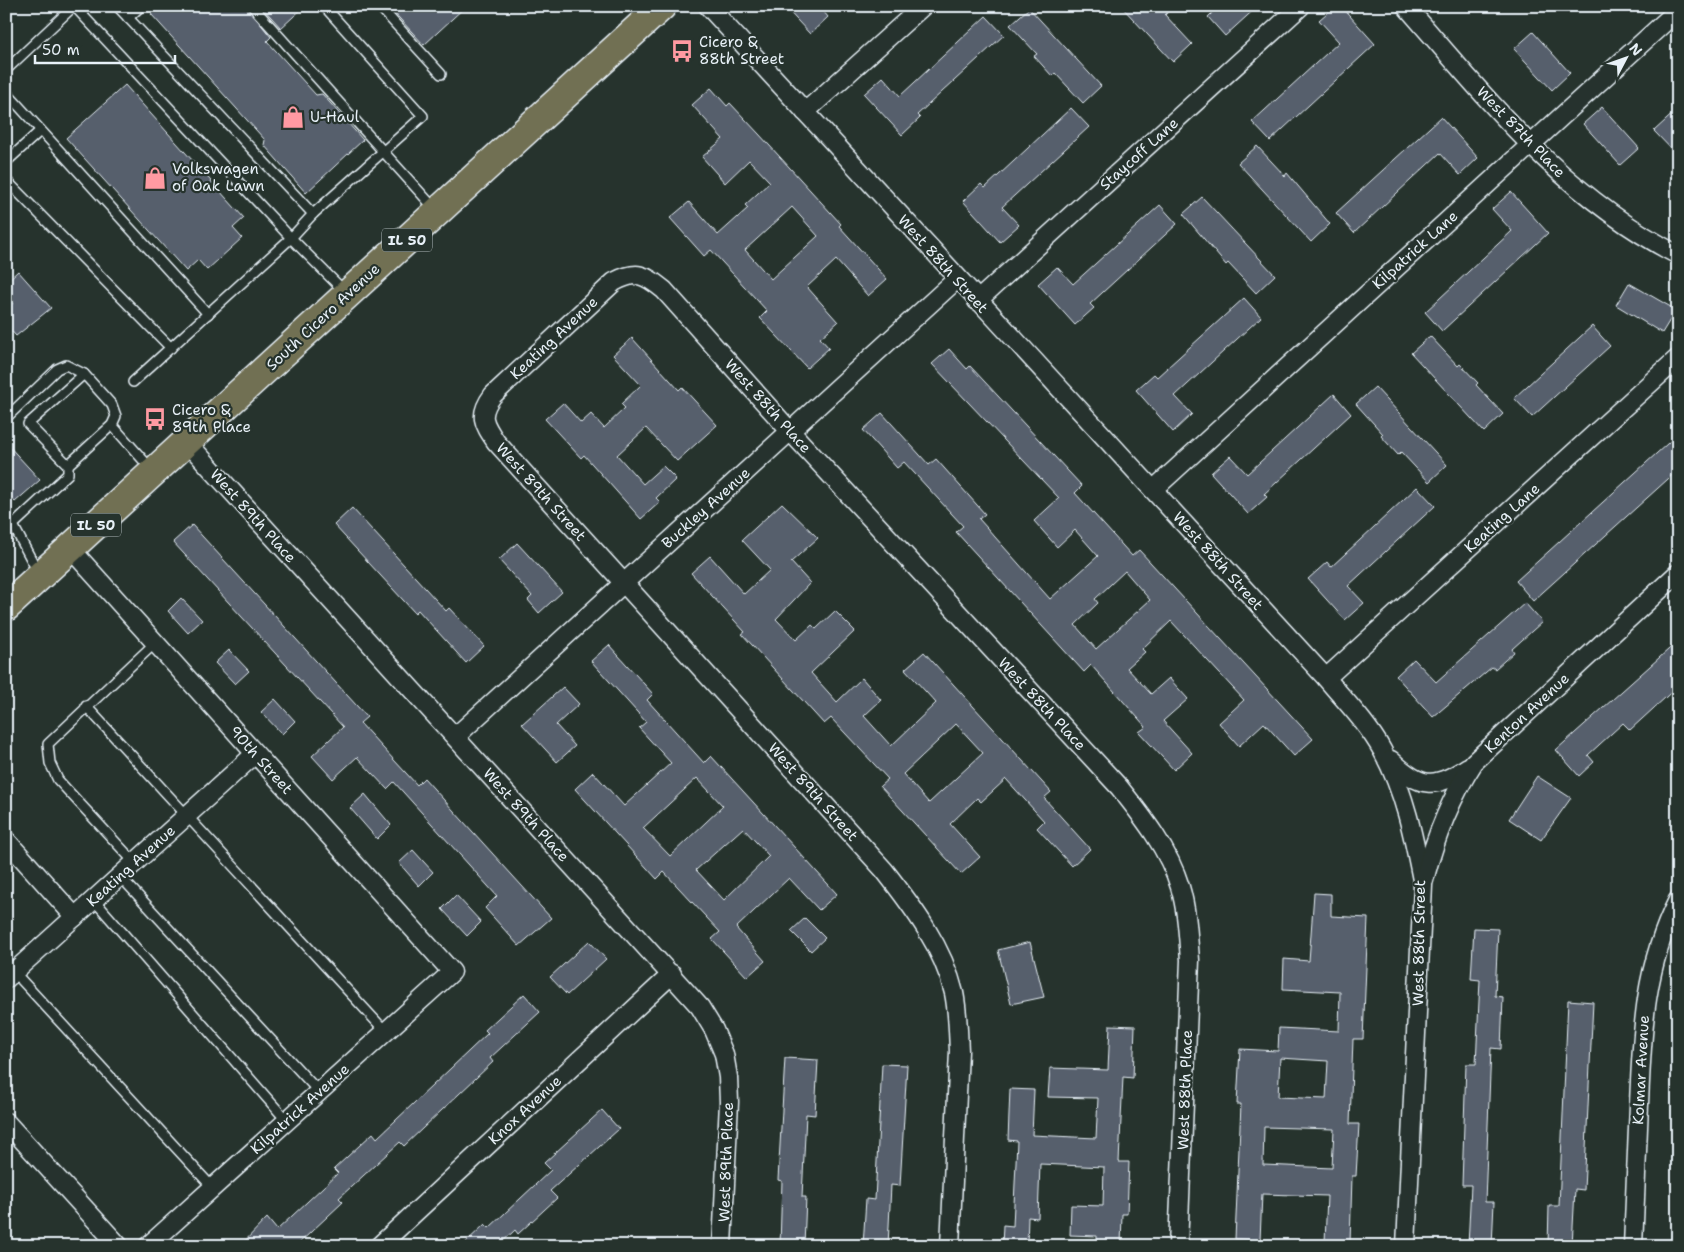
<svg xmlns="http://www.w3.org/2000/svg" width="1684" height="1252" font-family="'Shantell Sans',sans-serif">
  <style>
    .building { fill: #575e6c; stroke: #e8f1f8; fill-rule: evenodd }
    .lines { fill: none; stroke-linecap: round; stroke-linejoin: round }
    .service-casing { stroke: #e8f1f8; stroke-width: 12 }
    .minor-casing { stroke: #e8f1f8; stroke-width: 21 }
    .primary-casing { stroke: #e8f1f8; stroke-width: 31 }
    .service { stroke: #26332d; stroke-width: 9 }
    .minor { stroke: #26332d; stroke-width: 18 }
    .primary { stroke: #716f52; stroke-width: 28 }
    .labels { text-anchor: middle; stroke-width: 4.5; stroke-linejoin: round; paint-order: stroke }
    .shield { fill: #26332d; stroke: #aeb8bb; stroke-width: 1 }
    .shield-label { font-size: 14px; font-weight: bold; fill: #e8f1f8 }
    .poi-label { font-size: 15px; fill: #e8f1f8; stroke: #26332d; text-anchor: start }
    .street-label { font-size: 15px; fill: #e8f1f8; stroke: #26332d }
  </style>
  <rect width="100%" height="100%" fill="#26332d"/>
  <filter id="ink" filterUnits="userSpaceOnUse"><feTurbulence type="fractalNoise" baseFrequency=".02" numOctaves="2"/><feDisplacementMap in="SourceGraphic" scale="10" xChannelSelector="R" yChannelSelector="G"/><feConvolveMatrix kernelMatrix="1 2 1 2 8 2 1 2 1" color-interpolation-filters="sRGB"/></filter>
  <g filter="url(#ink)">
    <g class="building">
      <polygon points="160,6 246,6 271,37 267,41 316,95 322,94 363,140 306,193 264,145 265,140 151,14"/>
      <polygon points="261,6 305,6 281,28"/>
      <polygon points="388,6 466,6 424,45"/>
      <polygon points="784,6 819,6 828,17 810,34"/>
      <polygon points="1121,6 1173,6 1165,15 1192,44 1173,62"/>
      <polygon points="1219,6 1258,6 1225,36 1208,17"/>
      <polygon points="1335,6 1341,6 1375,44 1270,141 1252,122 1339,42 1319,20"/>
      <polygon points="1029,8 1101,86 1083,103 1055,73 1052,76 1034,56 1037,54 1010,25"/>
      <polygon points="986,16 1004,35 917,115 920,118 902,135 864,94 883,77 900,96"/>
      <polygon points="1533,32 1570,73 1552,90 1514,49"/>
      <polygon points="125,85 244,218 233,228 242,238 207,270 198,260 186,271 66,138"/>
      <path d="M711,88L727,106L730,103L759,134L841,224L839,226L887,279L868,296L836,260L807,287L838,322L820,338L829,348L807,368L760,318L767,311L711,250L704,256L670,218L689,202L718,235L748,208L745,205L770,182L749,160L725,183L702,157L723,139L692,105ZM792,207L818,236L771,279L745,250Z"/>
      <polygon points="1602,107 1639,148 1620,165 1583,124"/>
      <polygon points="1071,108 1089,127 1002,207 1019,225 1000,242 963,201 981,184 985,188"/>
      <polygon points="1678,109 1678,156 1654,131"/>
      <polygon points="1441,117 1478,158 1460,175 1440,153 1354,233 1336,213"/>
      <polygon points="1257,146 1285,176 1287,173 1330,224 1311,242 1238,163"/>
      <polygon points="1511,192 1548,233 1442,331 1425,312 1512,231 1492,209"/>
      <polygon points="1202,197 1275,275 1256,293 1228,263 1226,265 1183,214"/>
      <polygon points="1160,205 1177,224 1090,304 1094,308 1075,325 1038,284 1057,267 1073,284"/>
      <polygon points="18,271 51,308 16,336 6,325 6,310 14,302 6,293 6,282"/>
      <polygon points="1629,283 1676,310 1662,333 1616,305"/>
      <polygon points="1244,298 1261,317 1175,396 1192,414 1173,432 1136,390 1154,374 1157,377"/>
      <polygon points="1592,326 1610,346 1532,417 1514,398"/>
      <polygon points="1430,336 1458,366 1460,364 1478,383 1476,385 1503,414 1484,432 1411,353"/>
      <polygon points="632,338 679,390 682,387 717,425 677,461 646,428 617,455 643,484 663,466 676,479 656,498 660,502 641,519 584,455 581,458 545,419 563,403 581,423 591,414 604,428 625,408 621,404 641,385 613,355"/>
      <path d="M949,349L967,369L970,366L1082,486L1075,493L1132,556L1139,550L1313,739L1294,756L1264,723L1239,746L1219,723L1244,700L1171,621L1142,649L1145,652L1127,668L1151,694L1169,678L1188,699L1163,721L1192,753L1174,770L1139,732L1146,727L1091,665L1084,672L956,532L963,526L904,462L897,468L863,430L882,413L929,465L936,459L985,514L979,519L1050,599L1098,556L1075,530L1057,547L1034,521L1059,498L932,364ZM1125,571L1150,600L1096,649L1075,625L1098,603L1095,599Z"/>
      <polygon points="1375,387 1447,465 1429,482 1401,452 1398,455 1381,436 1383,434 1356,404"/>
      <polygon points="1334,394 1351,414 1264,494 1267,497 1248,514 1211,473 1230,456 1247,474"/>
      <polygon points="1678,434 1678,470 1533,601 1516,581"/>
      <polygon points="6,443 40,480 15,502 6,493"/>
      <polygon points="1417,487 1435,506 1348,586 1364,603 1345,620 1308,579 1327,562 1331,567"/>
      <path d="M782,503L818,538L791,562L810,583L776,619L796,640L812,625L816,629L835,611L855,631L811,673L837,702L862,678L881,700L864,716L891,746L936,703L905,669L924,652L1051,792L1044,798L1090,849L1072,866L1037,828L1044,821L1006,779L981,802L977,798L950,824L980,857L961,874L880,786L888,779L831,718L824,724L742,634L745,632L691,573L710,556L744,594L770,570L742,540ZM956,724L983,753L929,803L903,774Z"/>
      <polygon points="352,508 446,611 449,608 484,646 466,663 418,610 415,613 334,525"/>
      <polygon points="192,525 367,717 360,723 417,785 424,778 551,918 519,946 485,908 497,896 394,782 387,789 357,757 333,779 312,756 343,727 173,542"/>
      <polygon points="517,543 562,592 539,613 528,600 532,596 499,560"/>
      <polygon points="181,598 202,620 188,633 168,611"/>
      <polygon points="1525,603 1542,622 1512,649 1514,652 1495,669 1492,667 1433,717 1396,676 1414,659 1436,682"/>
      <polygon points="1678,641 1678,686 1630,730 1623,723 1588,755 1594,762 1579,776 1556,750"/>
      <path d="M609,645L653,694L647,700L704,763L711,756L837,894L819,910L789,878L754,911L736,928L765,961L747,977L712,939L720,932L664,872L657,879L575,789L593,772L624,806L671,763L639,728L646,722L591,661ZM697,778L723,806L670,856L643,828ZM743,828L769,856L724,900L696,870Z"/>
      <polygon points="229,650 249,671 235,684 215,663"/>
      <polygon points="563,687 579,704 556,725 575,746 557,762 522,724"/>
      <polygon points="275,699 295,721 282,734 261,712"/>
      <polygon points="1537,776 1571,798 1541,840 1509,819"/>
      <polygon points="365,794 391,825 377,839 350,808"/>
      <polygon points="413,850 433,872 419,886 399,863"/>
      <path d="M1314,893L1331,894V916L1368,918L1363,1039H1353L1350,1124H1359L1356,1176H1352L1350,1243L1325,1242L1327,1196L1262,1194L1260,1240L1235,1239L1241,1104H1237L1240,1049L1278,1051L1279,1028L1339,1031L1340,992L1283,989L1284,959L1309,961ZM1280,1058L1328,1061L1326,1099L1278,1097ZM1264,1127L1334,1129L1332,1168L1263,1165Z"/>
      <polygon points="456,895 481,922 467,936 442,909"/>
      <polygon points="805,918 825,938 811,951 791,931"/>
      <polygon points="1474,928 1498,929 1495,996 1503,997 1501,1049 1491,1048 1485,1202 1494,1202 1492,1246 1468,1246 1471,1185 1462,1185 1466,1064 1476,1064 1480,980 1471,979"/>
      <polygon points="589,941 606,959 567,995 550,977"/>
      <polygon points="1030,942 1044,997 1011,1004 998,950"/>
      <polygon points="524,994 540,1012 490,1058 493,1062 442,1110 404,1146 400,1142 339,1198 343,1202 296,1246 240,1246 267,1218 277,1230 338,1173 334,1169 373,1133 377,1138 488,1033 485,1030"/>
      <polygon points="1568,1000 1593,1002 1584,1190 1575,1189 1572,1246 1548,1246 1549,1206 1559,1206"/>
      <polygon points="1110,1025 1135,1026 1133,1078 1123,1077 1119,1162 1129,1162 1127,1214 1122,1214 1121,1246 1097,1246 1097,1236 1070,1235 1071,1205 1103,1206 1104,1167 1040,1164 1038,1218 1028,1217 1027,1246 1002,1246 1003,1225 1013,1226 1017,1141 1008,1140 1010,1089 1034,1090 1032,1135 1096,1138 1098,1098 1048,1097 1050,1068 1108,1070"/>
      <polygon points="785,1058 818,1060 815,1115 806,1114 802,1197 806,1197 804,1246 780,1246 782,1181 778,1180"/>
      <polygon points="882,1064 907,1065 900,1186 891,1185 888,1246 863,1246 866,1199 875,1200"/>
      <polygon points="602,1110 619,1129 550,1191 557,1198 518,1234 515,1230 498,1246 462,1246 485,1224 489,1228 551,1170 544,1163"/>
    </g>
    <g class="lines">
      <defs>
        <g id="service">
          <polyline points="117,6 313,214"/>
          <polyline points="252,6 436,210"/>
          <polyline points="379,6 441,74"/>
          <polyline points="128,18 141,6"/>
          <polyline points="6,70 74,6 291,238 346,293"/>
          <polyline points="6,92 208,314"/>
          <polyline points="6,162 40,131"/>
          <polyline points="6,180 171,348"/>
          <polygon points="84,374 112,405 116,416 112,425 68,465 28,424"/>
          <polyline points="133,382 291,238 313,214 423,116 324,6"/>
          <polyline points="6,418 57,369 66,365 84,374"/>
          <polyline points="112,425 152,470"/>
          <polyline points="6,518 13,525 39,574"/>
          <polyline points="13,525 68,474 68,465"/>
          <polyline points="86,706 386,1032"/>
          <polyline points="135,863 58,780 50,763 48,744 155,643"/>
          <polyline points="120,876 319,1092"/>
          <polyline points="94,900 287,1121"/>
          <polyline points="14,972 213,1188"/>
        </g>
        <g id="minor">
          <path d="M708,6L1326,678C1345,701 1367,723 1382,750C1405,792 1414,839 1423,885L1406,1246"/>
          <path d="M1406,6C1490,102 1562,195 1678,255"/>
          <polyline points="805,112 923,6"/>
          <polyline points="977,301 1301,6"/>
          <polyline points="187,442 700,1007 714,1030 724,1054 728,1077 729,1102 722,1246"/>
          <polyline points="1153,490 1678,10"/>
          <polyline points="70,548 452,972 148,1246"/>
          <polyline points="1326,678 1678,358"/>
          <polyline points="455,737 957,279"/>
          <path d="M1391,760C1420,788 1434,790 1468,767"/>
          <polyline points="6,840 75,917"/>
          <path d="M1424,880C1435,838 1450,799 1474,762L1678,573"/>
          <polyline points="6,979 255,754"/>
          <polyline points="6,1122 119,1246"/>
          <polyline points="379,1246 672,974"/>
          <path d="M950,1246L959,1051C958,1032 958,1012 954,993C943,947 913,907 884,870L496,442C483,423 478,415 493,395L614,282C637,270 644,274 664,290L790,431L1119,787C1143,817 1169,850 1180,887C1187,910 1188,935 1190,960L1178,1246"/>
          <path d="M1633,1246C1635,1199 1637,1151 1639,1104C1642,1031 1644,967 1678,900"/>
        </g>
        <polyline id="primary" points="6,607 662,6"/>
      </defs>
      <use href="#service" class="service-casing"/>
      <use href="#minor" class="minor-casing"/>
      <use href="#primary" class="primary-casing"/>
      <use href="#service" class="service"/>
      <use href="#minor" class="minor"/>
      <use href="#primary" class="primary"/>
    </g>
  </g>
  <defs>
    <symbol id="bus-bare" viewBox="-9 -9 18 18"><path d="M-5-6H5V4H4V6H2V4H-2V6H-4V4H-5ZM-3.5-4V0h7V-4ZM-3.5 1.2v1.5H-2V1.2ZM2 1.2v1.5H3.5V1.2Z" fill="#ff9aa2" stroke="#26332d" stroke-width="2.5" paint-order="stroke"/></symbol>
    <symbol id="shop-bare" viewBox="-9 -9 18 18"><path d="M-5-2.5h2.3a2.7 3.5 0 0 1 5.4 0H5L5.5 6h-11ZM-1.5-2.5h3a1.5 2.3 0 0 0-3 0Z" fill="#ff9aa2" stroke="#26332d" stroke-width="2.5" paint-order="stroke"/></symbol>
  </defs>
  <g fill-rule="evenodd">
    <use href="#bus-bare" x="666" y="35" width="32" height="32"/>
    <use href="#shop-bare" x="277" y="101" width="32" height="32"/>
    <use href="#shop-bare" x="139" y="162" width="32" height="32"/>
    <use href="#bus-bare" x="139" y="403" width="32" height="32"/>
  </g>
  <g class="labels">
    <g class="shield">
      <rect x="382" y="228.5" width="50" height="23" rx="4"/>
      <rect x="71" y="513.5" width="50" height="23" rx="4"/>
    </g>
    <g class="shield-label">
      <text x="407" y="245">IL 50</text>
      <text x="96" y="530">IL 50</text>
    </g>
    <g class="poi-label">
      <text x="699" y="47">Cicero &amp;<tspan x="699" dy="17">88th Street</tspan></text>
      <text x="310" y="122">U-Haul</text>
      <text x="172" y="174">Volkswagen<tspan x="172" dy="17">of Oak Lawn</tspan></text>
      <text x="172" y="415">Cicero &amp;<tspan x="172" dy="17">89th Place</tspan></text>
    </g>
    <g class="street-label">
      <text transform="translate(1521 132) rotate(46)" y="5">West 87th Place</text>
      <text transform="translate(1139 154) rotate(-42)" y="5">Staycoff Lane</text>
      <text transform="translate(1415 250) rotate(-42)" y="5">Kilpatrick Lane</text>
      <text transform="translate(943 264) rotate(48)" y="5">West 88th Street</text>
      <text transform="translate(323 317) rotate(-43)" y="5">South Cicero Avenue</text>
      <text transform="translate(554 338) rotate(-43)" y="5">Keating Avenue</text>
      <text transform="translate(768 406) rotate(48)" y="5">West 88th Place</text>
      <text transform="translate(541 492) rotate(48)" y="5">West 89th Street</text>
      <text transform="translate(706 508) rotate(-42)" y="5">Buckley Avenue</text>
      <text transform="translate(253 516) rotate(48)" y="5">West 89th Place</text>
      <text transform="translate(1502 518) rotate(-42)" y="5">Keating Lane</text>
      <text transform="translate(1218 561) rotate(48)" y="5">West 88th Street</text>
      <text transform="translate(1042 704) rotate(47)" y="5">West 88th Place</text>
      <text transform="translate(1527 713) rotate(-43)" y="5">Kenton Avenue</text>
      <text transform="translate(261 760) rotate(48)" y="5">90th Street</text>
      <text transform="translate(813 792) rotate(48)" y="5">West 89th Street</text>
      <text transform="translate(526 815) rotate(48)" y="5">West 89th Place</text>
      <text transform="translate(131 866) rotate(-42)" y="5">Keating Avenue</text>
      <text transform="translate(1419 943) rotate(-89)" y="5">West 88th Street</text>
      <text transform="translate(1641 1070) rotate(-87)" y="5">Kolmar Avenue</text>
      <text transform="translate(1185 1090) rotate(-88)" y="5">West 88th Place</text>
      <text transform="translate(300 1109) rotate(-42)" y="5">Kilpatrick Avenue</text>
      <text transform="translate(525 1110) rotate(-43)" y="5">Knox Avenue</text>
      <text transform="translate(726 1162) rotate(-88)" y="5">West 89th Place</text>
    </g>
  </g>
  <rect width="1684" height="1252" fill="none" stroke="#26332d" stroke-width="25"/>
  <rect x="12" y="12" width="1659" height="1227" fill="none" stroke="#e8f1f8" stroke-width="2" filter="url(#ink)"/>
  <g transform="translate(1626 58) rotate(49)" stroke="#26332d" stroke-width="4" paint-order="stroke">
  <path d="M0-4L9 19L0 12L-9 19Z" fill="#e8f1f8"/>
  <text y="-8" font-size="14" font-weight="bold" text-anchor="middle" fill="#e8f1f8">N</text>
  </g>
  <path d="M35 55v8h140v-8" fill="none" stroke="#e8f1f8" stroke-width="2.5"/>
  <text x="42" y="55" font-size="15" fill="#e8f1f8" stroke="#26332d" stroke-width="4" paint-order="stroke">50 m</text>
</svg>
